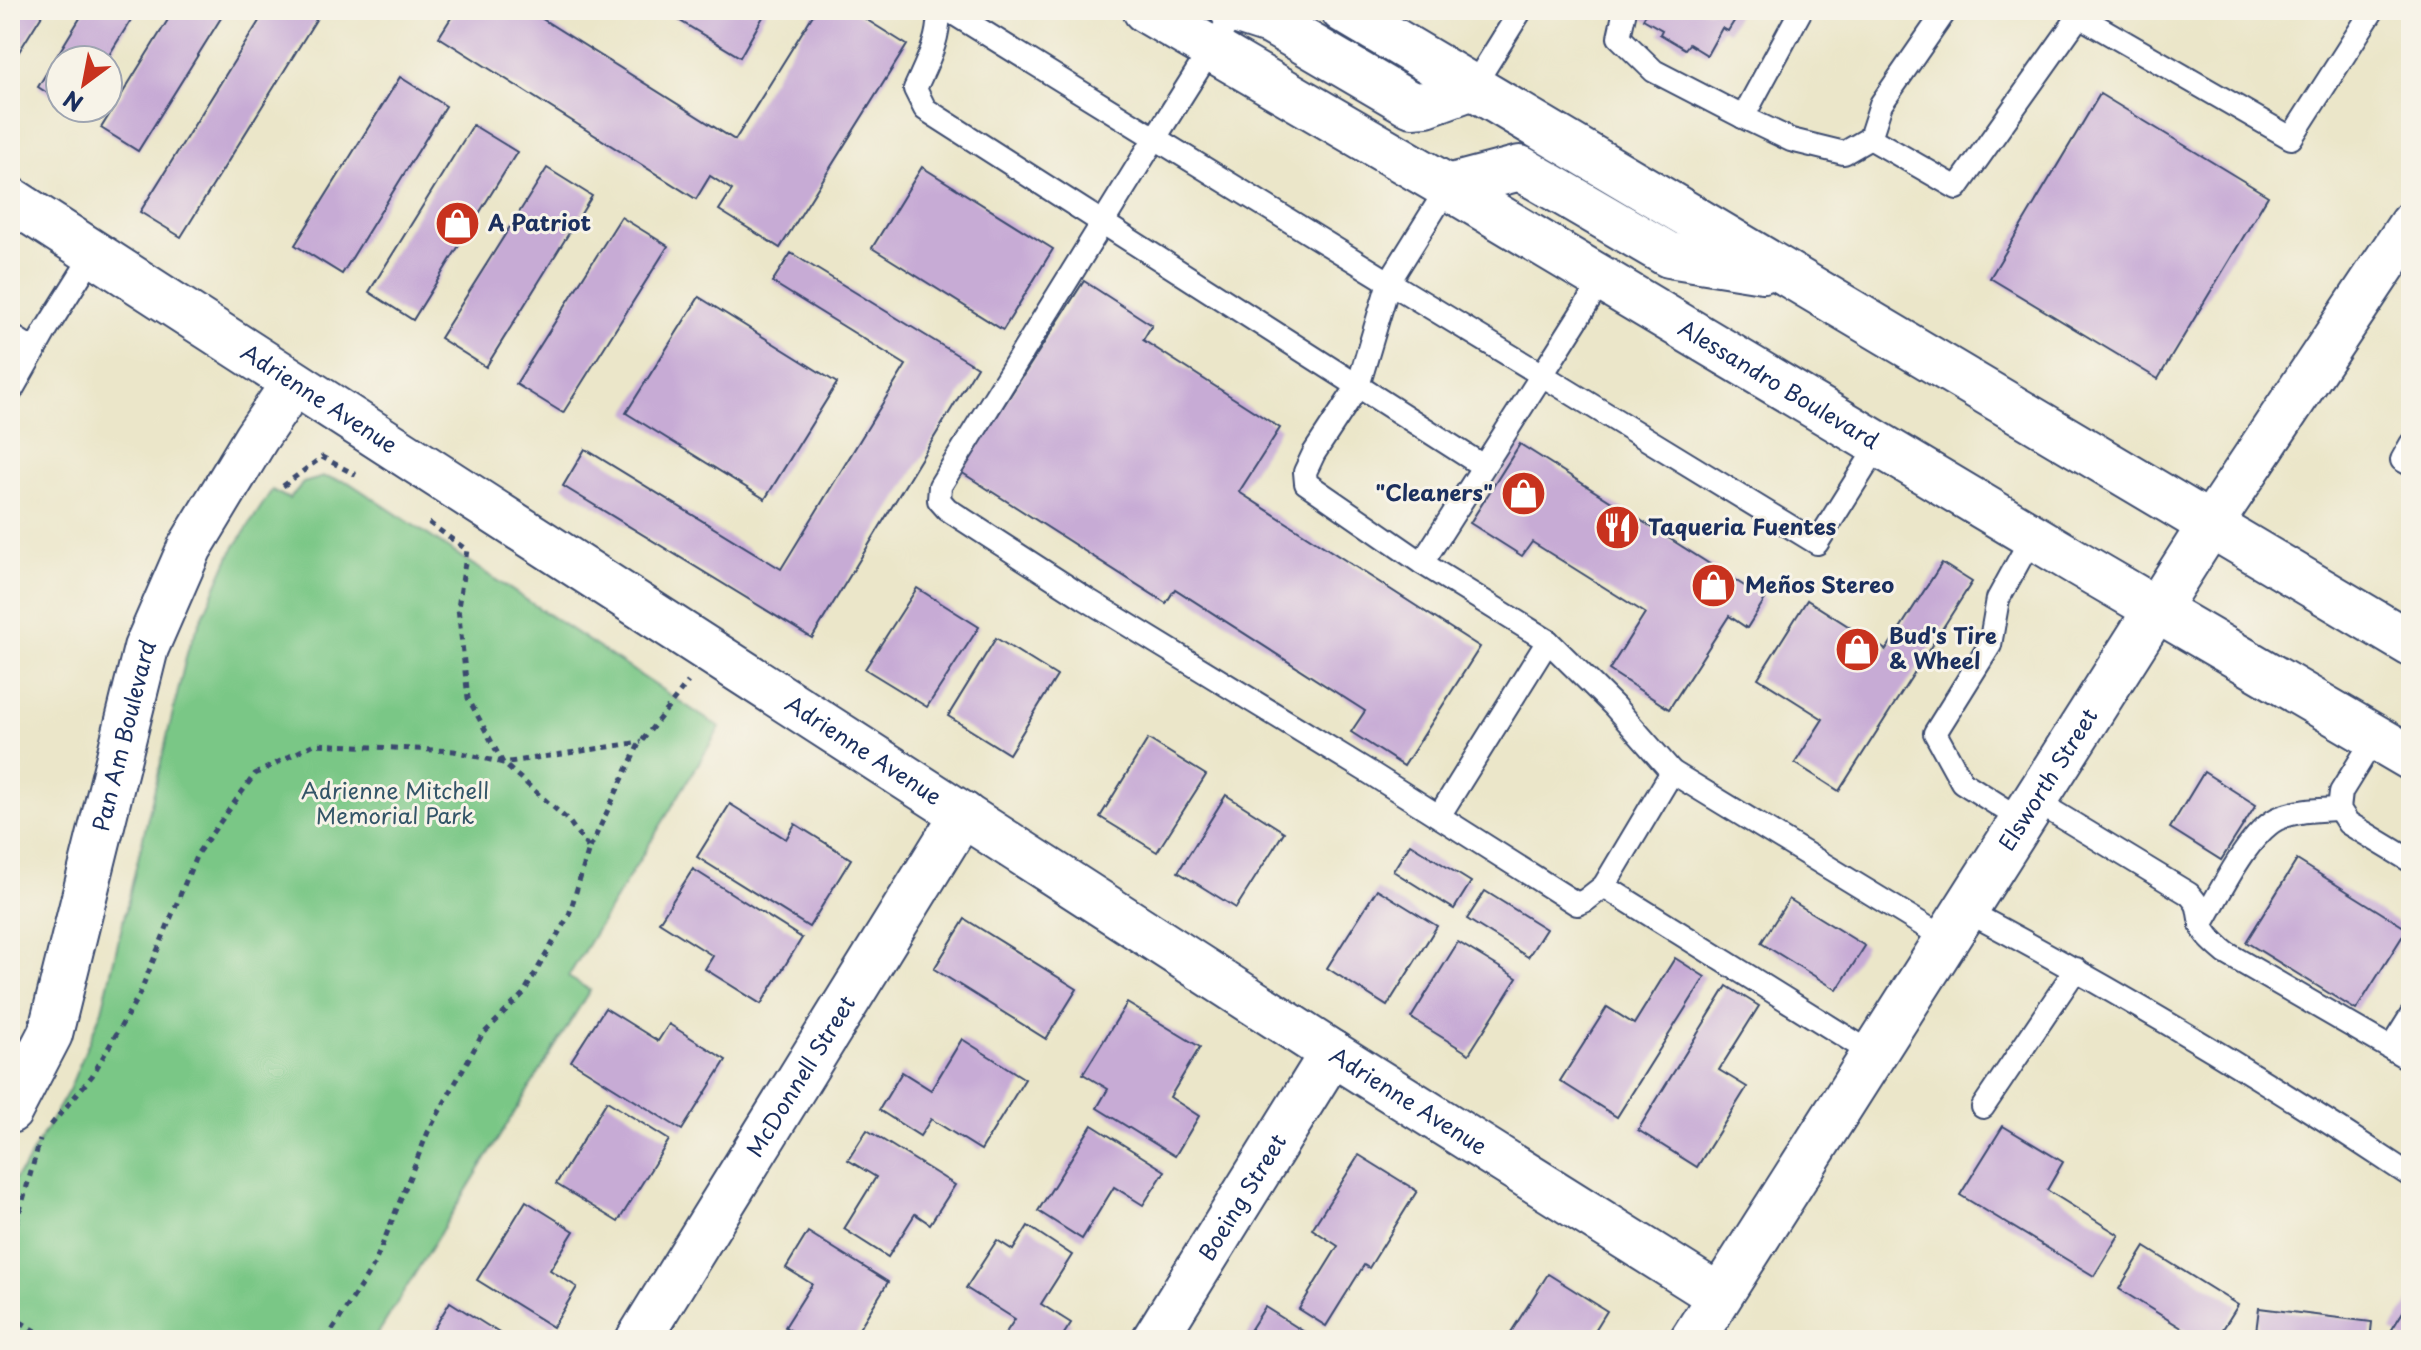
<svg xmlns="http://www.w3.org/2000/svg" width="2421" height="1350" font-family="'Playpen Sans',sans-serif">
  <style>
    .green { fill: #7ac786; stroke: #4a7b72; stroke-width: 2 }
    .building { fill: #c7abd5 }
    .lines { fill: none; stroke-linecap: round; stroke-linejoin: round }
    .service-casing { stroke: #3a4a6e; stroke-width: 26 }
    .minor-casing { stroke: #3a4a6e; stroke-width: 48 }
    .tertiary-casing { stroke: #3a4a6e; stroke-width: 48 }
    .primary-casing { stroke: #3a4a6e; stroke-width: 48 }
    .path { stroke: #3a4a6e; stroke-width: 5; stroke-dasharray: 6 6; stroke-linecap: butt }
    .service { stroke: #fff; stroke-width: 22 }
    .minor { stroke: #fff; stroke-width: 44 }
    .tertiary { stroke: #fff; stroke-width: 44 }
    .primary { stroke: #fff; stroke-width: 44 }
    .labels { text-anchor: middle; stroke-width: 6; stroke-linejoin: round; paint-order: stroke }
    .poi-label { font-size: 22px; font-weight: bold; fill: #1b2f5e; stroke: #f7f3e8; text-anchor: start }
    .street-label { font-size: 22px; fill: #1b2f5e; stroke: #f7f3e8 }
    .park-label { font-size: 22px; fill: #335568; stroke: #f7f3e8 }
  </style>
  <rect width="100%" height="100%" fill="#f7f3e8"/>
  <filter id="ink" filterUnits="userSpaceOnUse"><feTurbulence type="fractalNoise" baseFrequency=".0125" numOctaves="2"/><feDisplacementMap in="SourceGraphic" scale="16" xChannelSelector="R" yChannelSelector="G"/><feConvolveMatrix kernelMatrix="1 2 1 2 8 2 1 2 1" color-interpolation-filters="sRGB"/></filter>
  <filter id="wash" filterUnits="userSpaceOnUse"><feTurbulence type="fractalNoise" baseFrequency=".006" numOctaves="4" result="noise"/><feDisplacementMap in="SourceGraphic" scale="32" xChannelSelector="R" yChannelSelector="G"/><feGaussianBlur stdDeviation="1.8" result="paint"/><feColorMatrix in="noise" values="0 0 0 0 0 0 0 0 0 0 0 0 0 0 0 0 0 1.4 0 .05"/><feComposite in="paint" operator="in"/></filter>
  <g filter="url(#wash)">
    <rect width="100%" height="100%" fill="#ebe6c9"/>
    <polygon class="green" points="324,477 348,482 720,728 568,977 590,990 374,1340 10,1340 10,1184 23,1169 69,1090 102,1010 188,649 231,553 272,490 289,499 303,483"/>
    <g id="blocks">
      <g class="building">
        <polygon points="10,10 45,10 10,66"/>
        <polygon points="85,10 137,10 106,60 60,60 60,101 38,87"/>
        <polygon points="174,10 226,10 138,151 101,128"/>
        <polygon points="266,10 322,10 181,237 140,212"/>
        <polygon points="456,10 528,10 735,140 816,10 851,10 907,45 780,248 719,210 732,190 710,176 696,199 439,37"/>
        <polygon points="662,10 767,10 740,57"/>
        <polygon points="1648,10 1741,10 1728,31 1722,28 1707,55 1689,44 1685,49 1660,34 1662,30 1643,19"/>
        <polygon points="400,77 446,106 342,274 295,245"/>
        <polygon points="2100,94 2268,196 2158,379 1990,278"/>
        <polygon points="473,125 517,152 413,320 369,292"/>
        <polygon points="922,167 1053,249 1003,330 872,248"/>
        <polygon points="547,168 592,196 486,367 440,338"/>
        <polygon points="621,217 668,246 563,413 516,384"/>
        <polygon points="791,253 977,367 812,638 563,486 585,449 781,569 906,365 772,282"/>
        <polygon points="1084,281 1152,325 1143,340 1280,428 1239,492 1480,647 1404,766 1351,732 1365,711 1175,589 1166,603 961,472"/>
        <polygon points="699,297 837,383 765,499 626,413"/>
        <polygon points="1520,444 1765,599 1747,628 1729,616 1669,709 1609,670 1645,613 1532,542 1522,556 1470,523"/>
        <polygon points="1942,563 1972,582 1839,791 1795,763 1823,719 1758,678 1807,600 1886,650"/>
        <polygon points="917,588 979,627 927,707 865,669"/>
        <polygon points="996,638 1057,676 1009,754 948,716"/>
        <polygon points="1148,739 1206,775 1157,852 1100,817"/>
        <polygon points="2204,772 2256,805 2221,860 2170,828"/>
        <polygon points="1226,795 1284,832 1236,908 1178,872"/>
        <polygon points="730,804 786,839 795,824 851,859 809,927 697,857"/>
        <polygon points="1410,844 1471,882 1454,909 1393,871"/>
        <polygon points="2297,860 2407,929 2356,1010 2246,942"/>
        <polygon points="693,869 802,938 761,1004 705,969 713,956 659,922"/>
        <polygon points="1377,889 1437,926 1387,1006 1327,968"/>
        <polygon points="1485,891 1546,929 1528,957 1467,919"/>
        <polygon points="1789,899 1865,946 1837,990 1761,943"/>
        <polygon points="965,919 1077,989 1046,1039 934,969"/>
        <polygon points="1458,942 1517,978 1469,1054 1411,1018"/>
        <polygon points="1675,958 1705,977 1617,1117 1560,1081 1607,1007 1634,1024"/>
        <polygon points="1727,986 1759,1006 1719,1070 1747,1087 1697,1167 1638,1130"/>
        <polygon points="1127,1003 1200,1047 1170,1097 1199,1116 1175,1156 1097,1108 1108,1089 1083,1074"/>
        <polygon points="605,1008 658,1041 669,1024 726,1060 682,1130 571,1061"/>
        <polygon points="962,1039 1025,1079 981,1150 931,1119 920,1136 879,1110 902,1072 931,1090"/>
        <polygon points="607,1101 669,1140 618,1222 556,1184"/>
        <polygon points="1092,1125 1165,1171 1143,1205 1114,1187 1082,1239 1038,1211"/>
        <polygon points="2003,1126 2063,1162 2047,1190 2119,1235 2094,1276 1960,1195"/>
        <polygon points="867,1130 955,1185 930,1224 915,1214 888,1257 844,1229 876,1177 848,1160"/>
        <polygon points="1359,1155 1417,1191 1369,1268 1364,1265 1326,1326 1299,1309 1338,1246 1312,1229"/>
        <polygon points="526,1201 574,1231 550,1270 577,1287 553,1327 477,1280"/>
        <polygon points="1028,1226 1072,1255 1041,1304 1071,1323 1060,1340 1014,1340 1005,1334 1015,1319 966,1288 997,1240 1013,1250"/>
        <polygon points="808,1232 888,1282 852,1340 807,1340 785,1327 812,1284 786,1268"/>
        <polygon points="2145,1247 2238,1305 2216,1340 2201,1340 2119,1289"/>
        <polygon points="1548,1274 1607,1311 1589,1340 1506,1340"/>
        <polygon points="2411,1299 2411,1340 2405,1340 2391,1331"/>
        <polygon points="450,1302 504,1336 502,1340 427,1340"/>
        <polygon points="1265,1307 1317,1340 1244,1340"/>
        <polygon points="2259,1308 2372,1322 2370,1340 2255,1340"/>
      </g>
    </g>
  </g>
  <g filter="url(#ink)">
    <use href="#blocks" fill-opacity="0" stroke="#3a4a6e" stroke-width="2"/>
    <g class="lines">
      <defs>
        <g id="service">
          <path d="M938,10C941,38 926,64 915,89L925,109L1483,466"/>
          <polyline points="948,10 1155,138 1235,11"/>
          <polyline points="1625,10 1619,37 1654,71 1743,117"/>
          <polyline points="1801,10 1743,117 1791,140 1844,153 1870,138"/>
          <polyline points="1946,10 1881,104 1870,138 1957,188 2079,16"/>
          <polyline points="2073,10 2079,16 2291,138 2373,10"/>
          <polyline points="1473,87 1521,10"/>
          <polyline points="1448,187 1389,282 1155,138 940,486 939,500 947,509 1086,599 1372,774 1577,904 1586,900 1604,886"/>
          <polyline points="10,335 34,350"/>
          <polyline points="10,393 47,328 94,253"/>
          <polyline points="1879,444 1817,543 1542,375 1422,563 1548,641 1614,706 1672,772 1946,939"/>
          <polyline points="2411,444 2402,460 2411,465"/>
          <polyline points="1422,563 1306,483 1305,472 1314,453 1358,386 1389,282 1542,375 1602,280"/>
          <polyline points="2375,737 2341,792 2339,809 2348,823 2411,861"/>
          <polyline points="1672,772 1604,886 1873,1054"/>
          <path d="M2034,800L2189,894C2201,907 2197,907 2201,923C2204,936 2217,945 2226,953L2411,1060"/>
          <polyline points="1439,816 1548,641"/>
          <polyline points="2022,820 1962,782 1935,733 1990,645 1998,599 2032,537"/>
          <path d="M1965,910C2118,991 2267,1080 2411,1176"/>
          <path d="M2201,925C2219,895 2247,835 2277,819C2296,810 2319,810 2339,809"/>
          <polyline points="2391,1048 2411,1016"/>
          <polyline points="1983,1107 2076,969"/>
        </g>
        <g id="minor">
          <path id="s1" d="M10,199L1332,1053L1719,1296"/>
          <path id="s2" d="M10,1111L50,1034L146,648L190,547L256,438L293,384"/>
          <path id="s3" d="M638,1340L963,814"/>
          <path id="s4" d="M1154,1340L1332,1053"/>
        </g>
        <g id="tertiary">
          <path id="s5" d="M1692,1340L2210,525L2411,224"/>
        </g>
        <g id="primary">
          <path id="s6" d="M1145,10L1448,187L2079,564L2411,758"/>
          <polyline points="1232,10 1272,23 1412,105 1426,104 1473,87"/>
          <polyline points="1343,10 2411,644"/>
          <polyline points="1448,187 1520,168 1669,255 1763,270"/>
        </g>
      </defs>
      <use href="#service" class="service-casing"/>
      <use href="#minor" class="minor-casing"/>
      <use href="#tertiary" class="tertiary-casing"/>
      <use href="#primary" class="primary-casing"/>
      <g class="path">
        <polyline points="283,486 322,457 356,475"/>
        <polyline points="590,848 638,746 688,682"/>
        <polyline points="51,1125 92,1076 139,995 197,854 255,774 314,744 454,751 503,763 641,742"/>
        <polyline points="10,1246 40,1140"/>
        <polyline points="10,1316 52,1340"/>
        <polyline points="326,1340 374,1265 428,1132 482,1035 523,994 569,915 589,849 568,820 503,763 468,698 458,608 467,550 428,522"/>
      </g>
      <use href="#service" class="service"/>
      <use href="#minor" class="minor"/>
      <use href="#tertiary" class="tertiary"/>
      <use href="#primary" class="primary"/>
    </g>
  </g>
  <defs>
    <symbol id="shop-disc" viewBox="-11 -11 22 22"><circle r="9.5" fill="#c8321e" stroke="#f7f3e8"/><path d="M-5-2.5h2.3a2.7 3.5 0 0 1 5.4 0H5L5.5 6h-11ZM-1.5-2.5h3a1.5 2.3 0 0 0-3 0Z" fill="#fff"/></symbol>
    <symbol id="restaurant-disc" viewBox="-11 -11 22 22"><circle r="9.5" fill="#c8321e" stroke="#f7f3e8"/><path d="M-5-6h1v4h1v-4h1v4h1v-4h1v5L-1.5 .5V6h-2V.5L-5-1ZM5-6V6H3V1.5H1.5Q1.5-4 5-6Z" fill="#fff"/></symbol>
  </defs>
  <g fill-rule="evenodd">
    <use href="#shop-disc" x="432" y="198" width="51" height="51"/>
    <use href="#shop-disc" x="1498" y="468" width="51" height="51"/>
    <use href="#restaurant-disc" x="1592" y="502" width="51" height="51"/>
    <use href="#shop-disc" x="1688" y="560" width="51" height="51"/>
    <use href="#shop-disc" x="1832" y="624" width="51" height="51"/>
  </g>
  <g class="labels">
    <g class="poi-label">
      <text x="488" y="231">A Patriot</text>
      <text x="1493" y="501" text-anchor="end">"Cleaners"</text>
      <text x="1648" y="535">Taqueria Fuentes</text>
      <text x="1745" y="593">Meños Stereo</text>
      <text x="1889" y="644">Bud's Tire<tspan x="1889" dy="25">&amp; Wheel</tspan></text>
    </g>
    <g class="street-label">
      <text dy="8" stroke="none"><textPath href="#s6" startOffset="736">Alessandro Boulevard</textPath></text>
      <text dy="8" stroke="none"><textPath href="#s1" startOffset="368">Adrienne Avenue</textPath></text>
      <text dy="8" stroke="none"><textPath href="#s2" startOffset="394">Pan Am Boulevard</textPath></text>
      <text dy="8" stroke="none"><textPath href="#s1" startOffset="1016">Adrienne Avenue</textPath></text>
      <text dy="8" stroke="none"><textPath href="#s5" startOffset="664">Elsworth Street</textPath></text>
      <text dy="8" stroke="none"><textPath href="#s3" startOffset="310">McDonnell Street</textPath></text>
      <text dy="8" stroke="none"><textPath href="#s1" startOffset="1664">Adrienne Avenue</textPath></text>
      <text dy="8" stroke="none"><textPath href="#s4" startOffset="168">Boeing Street</textPath></text>
    </g>
    <g class="park-label">
      <text x="395" y="799">Adrienne Mitchell<tspan x="395" dy="25">Memorial Park</tspan></text>
    </g>
  </g>
  <rect width="2421" height="1350" fill="none" stroke="#f7f3e8" stroke-width="40"/>
  <g transform="translate(84 84) rotate(212)"><circle r="38" fill="#f7f3e8" stroke="#9fa5b1" stroke-width="2"/>
  <path d="M0-6L14 30L0 20L-14 30Z" fill="#c8321e"/>
  <text y="-12" font-size="22" font-weight="bold" text-anchor="middle" fill="#1b2f5e">N</text>
  </g>
</svg>
